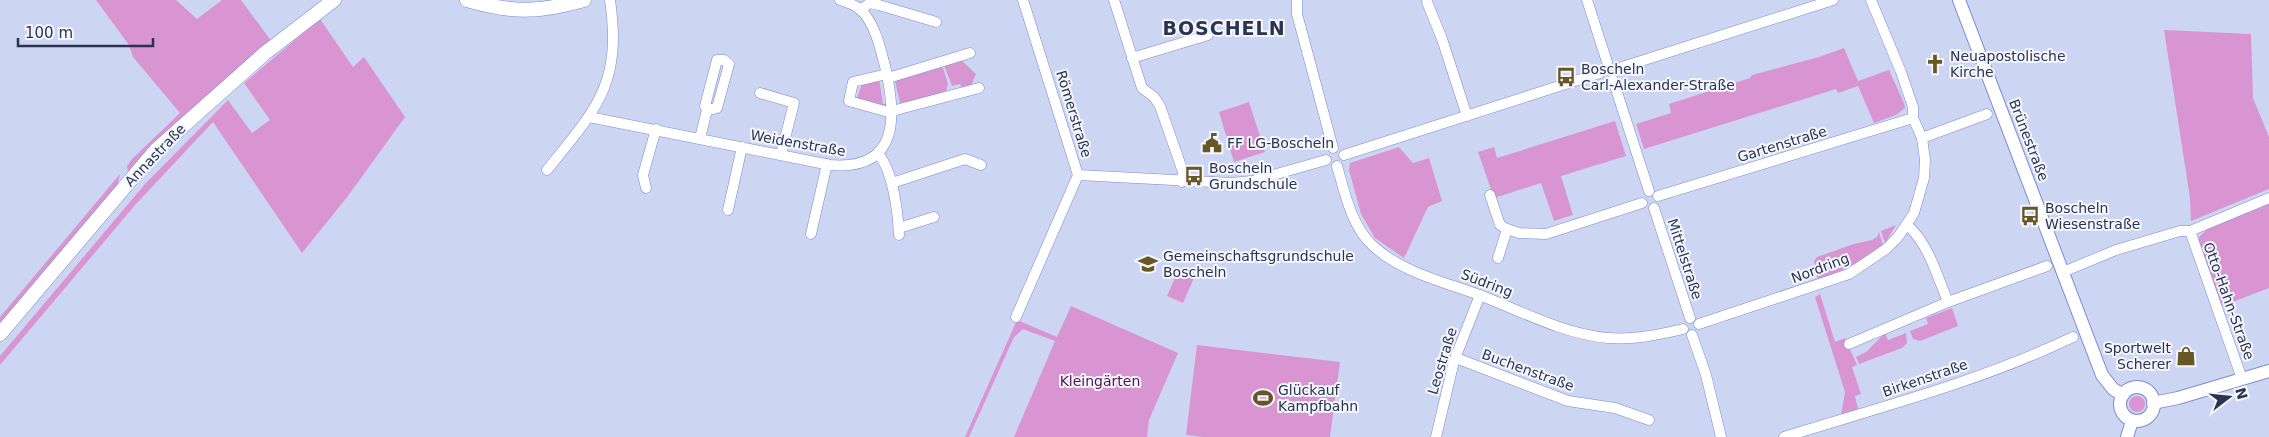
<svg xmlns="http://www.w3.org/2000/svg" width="2269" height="437" font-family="'DejaVu Sans',sans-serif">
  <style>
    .green { fill: #d995d2 }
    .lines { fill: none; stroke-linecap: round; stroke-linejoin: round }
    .minor-casing { stroke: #788dcf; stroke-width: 11 }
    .tertiary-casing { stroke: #788dcf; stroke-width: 14 }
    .secondary-casing { stroke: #788dcf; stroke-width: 15 }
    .minor { stroke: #fff; stroke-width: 10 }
    .tertiary { stroke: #fff; stroke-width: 12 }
    .secondary { stroke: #fff; stroke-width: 14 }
    .labels { text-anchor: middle; stroke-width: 4; stroke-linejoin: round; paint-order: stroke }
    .poi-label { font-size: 14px; fill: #2b334f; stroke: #f5f7ff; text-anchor: start }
    .street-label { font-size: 14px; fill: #2b334f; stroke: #f5f7ff }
    .park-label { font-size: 14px; fill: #541250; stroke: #f5f7ff }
    .district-label { font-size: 19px; font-weight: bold; letter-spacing: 1px; fill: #2b334f; stroke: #f5f7ff }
  </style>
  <rect width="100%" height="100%" fill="#ccd6f2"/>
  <g class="green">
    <polygon points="96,0 176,0 197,19 222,0 241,0 272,42 128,173 127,166 132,159 180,113 133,57 129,45"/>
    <polygon points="320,19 353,67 364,57 405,117 348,196 302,253 213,122 136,204 0,365 0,356 145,184 228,100 252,133 270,120 244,83"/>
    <polygon points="2164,30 2251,34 2253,98 2269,137 2269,189 2191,221 2190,198"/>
    <polygon points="1844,48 1858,81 1889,70 1904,103 1905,108 1896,115 1874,123 1858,86 1838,93 1836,89 1644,149 1636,124 1671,113 1669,104 1750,78 1752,75 1819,57"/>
    <polygon points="961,60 976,74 970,88 963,91 960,84 952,86 944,65"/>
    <polygon points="940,67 943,68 948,84 946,91 901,107 895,81"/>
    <polygon points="879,78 883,104 889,103 885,109 885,106 862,99 860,102 857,98 862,84"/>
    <polygon points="1249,102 1265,152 1234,162 1219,112"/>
    <polygon points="1615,121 1626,156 1561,176 1573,215 1554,221 1541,183 1494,198 1478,152 1494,147 1497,158"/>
    <polygon points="1399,147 1413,163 1429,158 1442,201 1428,207 1404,258 1375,238 1361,214 1349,170 1350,163"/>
    <polygon points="120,174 117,188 0,329 0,317"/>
    <polygon points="2269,204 2269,288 2222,306 2199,243 2199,237 2210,227"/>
    <polygon points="1896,225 1885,243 1881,231"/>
    <path d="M1879,232L1883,245C1865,261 1842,271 1818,279L1814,261L1817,257L1854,244L1872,240L1877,237Z"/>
    <polygon points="1178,271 1194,278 1183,303 1167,296"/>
    <polygon points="1820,294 1835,342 1845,338 1857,365 1852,367 1861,394 1855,396 1858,409 1841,415 1845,392 1815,297"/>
    <polygon points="1071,306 1178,353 1149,420 1147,437 1014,437 1055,341 1023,329 1014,337 969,437 965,437 1017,320 1057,337"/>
    <polygon points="1952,308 1958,326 1920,341 1913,339 1910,331 1928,324 1926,318"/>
    <polygon points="1885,333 1888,340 1906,333 1907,343 1902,348 1859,364 1856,357 1866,352"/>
    <polygon points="1197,345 1340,362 1330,437 1203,437 1186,435"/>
    <circle cx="2137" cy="404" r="8"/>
  </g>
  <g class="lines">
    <defs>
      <g id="minor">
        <polyline points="1114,0 1142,88 1154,97 1160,106 1183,172 1182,182"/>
        <polyline points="1297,0 1297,14 1333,148"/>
        <polyline points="1587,0 1607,62"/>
        <polyline points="1427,2 1442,39 1467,116"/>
        <polyline points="860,10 870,3 879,5 936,22"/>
        <polyline points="1132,58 1208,35"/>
        <polyline points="1619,68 1833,0"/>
        <polyline points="887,74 853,82 849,101 892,113"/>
        <polyline points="888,78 970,53"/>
        <polyline points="1613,80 1649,191"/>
        <polyline points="760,93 794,103 781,154"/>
        <polyline points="892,111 979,88"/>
        <path d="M589,117L830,165C899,171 897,117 885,66C880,47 875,24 861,10C855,5 847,2 840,0"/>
        <polyline points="700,138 707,110 717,108 729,64 724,60 717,60 705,106 707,110"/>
        <polyline points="1922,138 1987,114"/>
        <path d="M878,154C893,170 898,213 899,235"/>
        <polyline points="1344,155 1600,73"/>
        <path d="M1337,166C1345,193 1351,225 1372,245C1402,273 1445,282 1482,296C1523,312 1564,334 1608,338C1633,340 1658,335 1683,329"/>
        <path d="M547,170C597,108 622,84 610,0"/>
        <polyline points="1078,175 1231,183 1252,181 1326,160"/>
        <polyline points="892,183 965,159 981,165"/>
        <polyline points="646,188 643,175 656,129"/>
        <polyline points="1490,195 1500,225 1507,229"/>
        <polyline points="1658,196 1913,118"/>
        <polyline points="1654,208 1690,318"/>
        <polyline points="728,210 742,147"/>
        <path d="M1907,225C1929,244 1937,276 1948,302"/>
        <polyline points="899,228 934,217"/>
        <polyline points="2190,231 2242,379"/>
        <polyline points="811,234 827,164"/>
        <polyline points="1498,258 1507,229 1519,233 1546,234 1642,203"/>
        <polyline points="2063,272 2116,250 2180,231 2190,231 2269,198"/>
        <polyline points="1016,317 1078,175 1023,0"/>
        <polyline points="1699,324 1849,274 1886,249 1898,237 1914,213 1924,178 1925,160 1922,138 1913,118 1913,107 1901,72 1871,0"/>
        <polyline points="1692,335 1706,375 1721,437"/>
        <polyline points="1849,344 1948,302 2047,266"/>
        <polyline points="1456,358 1568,401 1615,408 1649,420"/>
        <polyline points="1436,437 1454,361 1480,295"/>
        <path d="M1784,437C1881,407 1981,381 2073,337"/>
      </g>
      <g id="tertiary">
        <polyline points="1959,0 2102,375 2113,389 2123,395"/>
        <circle cx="2137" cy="404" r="17"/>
        <polyline points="2153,403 2178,398 2269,371"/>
        <polyline points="2127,437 2132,421"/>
      </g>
      <g id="secondary">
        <path d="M467,0C512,13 538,13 584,0"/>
        <polyline points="0,334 156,150 265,53 334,0"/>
      </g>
    </defs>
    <use href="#minor" class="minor-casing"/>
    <use href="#tertiary" class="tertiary-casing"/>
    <use href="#secondary" class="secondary-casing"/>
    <use href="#minor" class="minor"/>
    <use href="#tertiary" class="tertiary"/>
    <use href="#secondary" class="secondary"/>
  </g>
  <defs>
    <symbol id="church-bare" viewBox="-9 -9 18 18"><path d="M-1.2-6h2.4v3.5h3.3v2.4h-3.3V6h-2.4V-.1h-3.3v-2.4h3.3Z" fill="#685624" stroke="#f5f7ff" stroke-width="2.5" paint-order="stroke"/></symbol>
    <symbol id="bus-bare" viewBox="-9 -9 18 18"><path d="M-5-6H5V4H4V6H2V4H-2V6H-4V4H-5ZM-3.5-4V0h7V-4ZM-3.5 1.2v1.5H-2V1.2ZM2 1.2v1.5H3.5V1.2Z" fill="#685624" stroke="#f5f7ff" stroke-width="2.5" paint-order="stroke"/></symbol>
    <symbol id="civic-bare" viewBox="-9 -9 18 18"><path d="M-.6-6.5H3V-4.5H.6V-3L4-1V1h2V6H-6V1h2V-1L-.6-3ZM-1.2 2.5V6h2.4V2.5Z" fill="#685624" stroke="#f5f7ff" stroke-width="2.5" paint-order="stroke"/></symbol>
    <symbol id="school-bare" viewBox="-9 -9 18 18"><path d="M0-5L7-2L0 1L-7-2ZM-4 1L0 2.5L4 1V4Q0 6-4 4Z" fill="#685624" stroke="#f5f7ff" stroke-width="2.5" paint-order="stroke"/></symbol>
    <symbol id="shop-bare" viewBox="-9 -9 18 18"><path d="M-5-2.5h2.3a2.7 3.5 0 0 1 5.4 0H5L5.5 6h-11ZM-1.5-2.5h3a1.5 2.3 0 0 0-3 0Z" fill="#685624" stroke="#f5f7ff" stroke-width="2.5" paint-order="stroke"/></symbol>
    <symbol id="stadium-bare" viewBox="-9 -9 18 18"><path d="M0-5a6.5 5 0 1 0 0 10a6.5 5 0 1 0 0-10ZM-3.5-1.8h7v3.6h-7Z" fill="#685624" stroke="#f5f7ff" stroke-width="2.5" paint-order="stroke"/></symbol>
  </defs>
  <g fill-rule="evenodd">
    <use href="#church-bare" x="1921" y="50" width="28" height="28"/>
    <use href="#bus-bare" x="1552" y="63" width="28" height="28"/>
    <use href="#civic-bare" x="1198" y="129" width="28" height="28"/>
    <use href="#bus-bare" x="1180" y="162" width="28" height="28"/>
    <use href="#bus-bare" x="2016" y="202" width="28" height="28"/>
    <use href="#school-bare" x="1134" y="250" width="28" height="28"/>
    <use href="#shop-bare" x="2172" y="342" width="28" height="28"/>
    <use href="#stadium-bare" x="1249" y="384" width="28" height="28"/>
  </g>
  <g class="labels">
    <g class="poi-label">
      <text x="1950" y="61">Neuapostolische<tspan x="1950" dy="16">Kirche</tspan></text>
      <text x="1581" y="74">Boscheln<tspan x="1581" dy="16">Carl-Alexander-Straße</tspan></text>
      <text x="1227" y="148">FF LG-Boscheln</text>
      <text x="1209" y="173">Boscheln<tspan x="1209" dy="16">Grundschule</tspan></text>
      <text x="2045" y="213">Boscheln<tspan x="2045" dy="16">Wiesenstraße</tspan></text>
      <text x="1163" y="261">Gemeinschaftsgrundschule<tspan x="1163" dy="16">Boscheln</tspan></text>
      <text x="2171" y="353" text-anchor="end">Sportwelt<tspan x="2171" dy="16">Scherer</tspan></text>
      <text x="1278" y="395">Glückauf<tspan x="1278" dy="16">Kampfbahn</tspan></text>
    </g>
    <g class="street-label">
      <text transform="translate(1074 114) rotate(73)" y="5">Römerstraße</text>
      <text transform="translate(2029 140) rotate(69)" y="5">Brünestraße</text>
      <text transform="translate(798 143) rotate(10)" y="5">Weidenstraße</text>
      <text transform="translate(1782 144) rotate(-17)" y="5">Gartenstraße</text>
      <text transform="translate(155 155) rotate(-46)" y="5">Annastraße</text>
      <text transform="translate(1685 259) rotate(72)" y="5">Mittelstraße</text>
      <text transform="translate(1820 268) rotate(-21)" y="5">Nordring</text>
      <text transform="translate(1487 283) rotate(21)" y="5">Südring</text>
      <text transform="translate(2229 301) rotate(70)" y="5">Otto-Hahn-Straße</text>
      <text transform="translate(1442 361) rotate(-73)" y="5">Leostraße</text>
      <text transform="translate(1528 370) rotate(20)" y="5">Buchenstraße</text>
      <text transform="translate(1925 378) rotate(-19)" y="5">Birkenstraße</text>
    </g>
    <g class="park-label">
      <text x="1100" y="386">Kleingärten</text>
    </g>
    <g class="district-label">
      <text x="1224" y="35">BOSCHELN</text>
    </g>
  </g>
  <g transform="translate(2229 397) rotate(74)" stroke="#f5f7ff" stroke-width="4" paint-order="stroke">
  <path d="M0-4L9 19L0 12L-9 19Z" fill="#2b334f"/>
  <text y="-8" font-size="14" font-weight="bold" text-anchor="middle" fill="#2b334f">N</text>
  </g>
  <path d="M18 38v8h135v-8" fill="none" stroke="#2b334f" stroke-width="2.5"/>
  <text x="25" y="38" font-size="15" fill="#2b334f" stroke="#f5f7ff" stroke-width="4" paint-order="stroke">100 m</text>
</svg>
